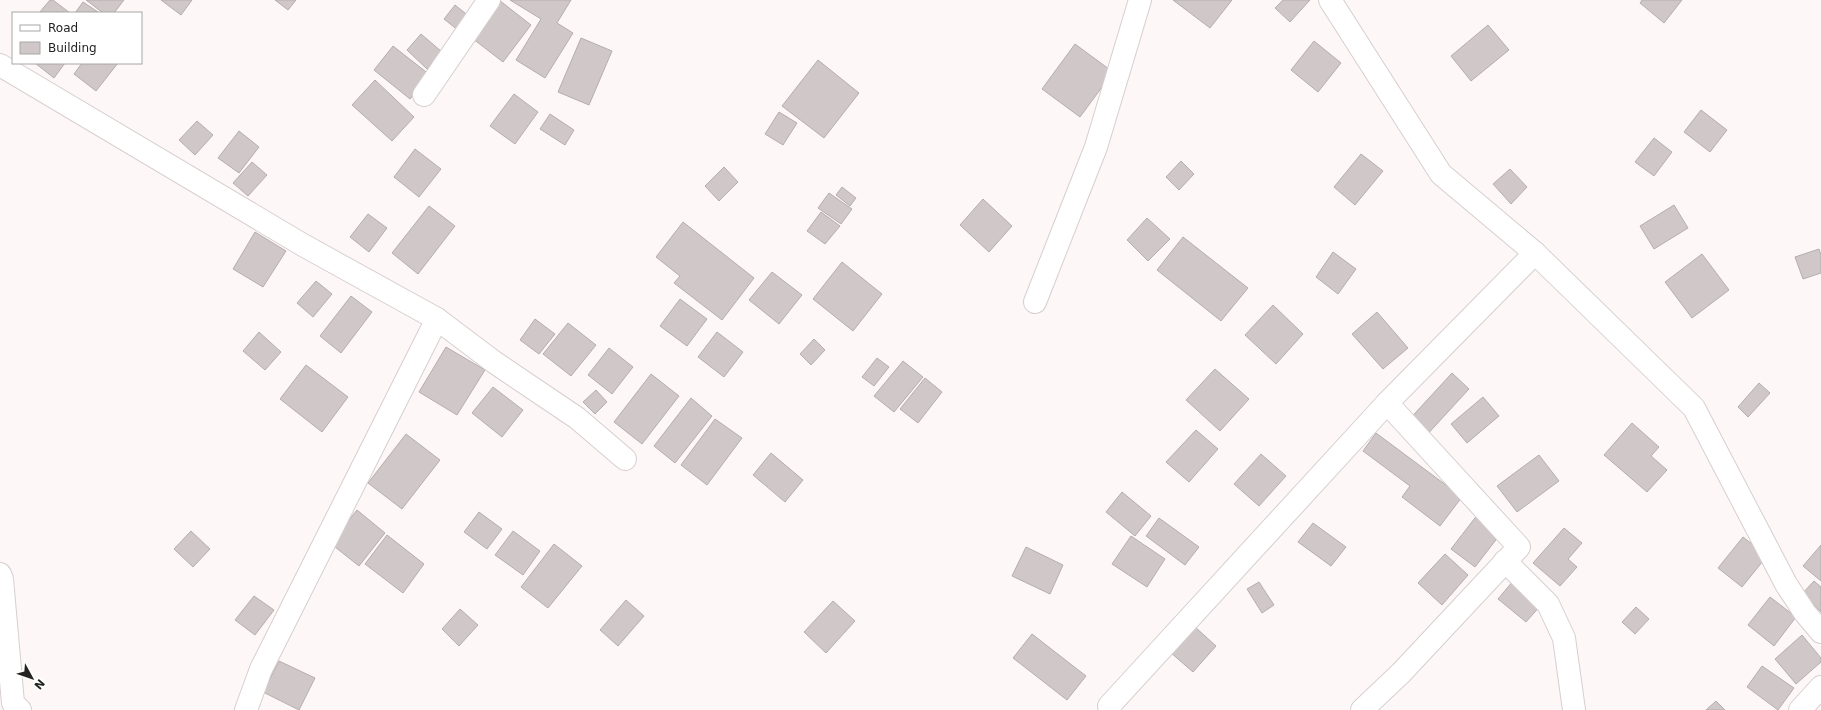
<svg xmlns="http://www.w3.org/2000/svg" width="1821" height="710" font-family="'DejaVu Sans',sans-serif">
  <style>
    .building { fill: #cfc7c8; stroke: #b5adae }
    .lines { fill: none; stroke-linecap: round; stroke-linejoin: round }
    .street-casing { stroke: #d7cecf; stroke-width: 24 }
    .street { stroke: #fff; stroke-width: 22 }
  </style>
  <rect width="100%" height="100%" fill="#fef7f8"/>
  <g class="building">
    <polygon points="50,0 53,0 70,13 39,13"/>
    <polygon points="86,0 124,0 114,13 103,13"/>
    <polygon points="161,0 192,0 181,15"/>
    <polygon points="275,0 296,0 288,10"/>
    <polygon points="499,0 531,25 503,62 468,35"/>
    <polygon points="510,0 571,0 557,23 573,33 545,78 516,60 541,19"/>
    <polygon points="1173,0 1232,0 1210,28"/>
    <polygon points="1283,0 1310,0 1290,22 1275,8"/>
    <polygon points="1642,0 1682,0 1664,23 1640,3"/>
    <polygon points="83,2 98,12 75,13"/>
    <polygon points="455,5 470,17 459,31 444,19"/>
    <polygon points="1488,25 1509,50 1471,81 1451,56"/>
    <polygon points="421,34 442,52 427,69 407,50"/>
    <polygon points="581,38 612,51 589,105 558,92"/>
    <polygon points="1314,41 1341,63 1318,92 1291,70"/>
    <polygon points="1075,44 1113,72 1080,117 1042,89"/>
    <polygon points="393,46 430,75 410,99 374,70"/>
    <polygon points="818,60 859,93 824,138 782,106"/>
    <polygon points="35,63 65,63 54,78"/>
    <polygon points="82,63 118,63 96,91 74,74"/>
    <polygon points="375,80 414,117 392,141 352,105"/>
    <polygon points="514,94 538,112 515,144 490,126"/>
    <polygon points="1701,110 1727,130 1710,152 1684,132"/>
    <polygon points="779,112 797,123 783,145 765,134"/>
    <polygon points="550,114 574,130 565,145 540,129"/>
    <polygon points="197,121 213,135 195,155 179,140"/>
    <polygon points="239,131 259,147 239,173 218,158"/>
    <polygon points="1654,138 1672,152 1654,176 1635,162"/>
    <polygon points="415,149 441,169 419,197 394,177"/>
    <polygon points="1361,154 1383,171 1355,205 1334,187"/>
    <polygon points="1181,161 1194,174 1179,190 1166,177"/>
    <polygon points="252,162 267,175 248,196 233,183"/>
    <polygon points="724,167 738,182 719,201 705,186"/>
    <polygon points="1510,169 1527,187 1511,204 1493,184"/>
    <polygon points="842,187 856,198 850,206 836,195"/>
    <polygon points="829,193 852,209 841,224 818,208"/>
    <polygon points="983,199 1012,226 989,252 960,225"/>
    <polygon points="1674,205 1688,228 1654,249 1640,226"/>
    <polygon points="429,206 455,226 418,274 392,253"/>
    <polygon points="821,212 840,226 825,244 807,231"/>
    <polygon points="368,214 387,228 369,252 350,237"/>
    <polygon points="1147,218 1170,239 1148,261 1127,240"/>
    <polygon points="683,222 754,278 722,320 674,283 680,276 656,257"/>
    <polygon points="255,232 286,251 263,287 233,269"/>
    <polygon points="1183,237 1248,288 1221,321 1157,270"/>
    <polygon points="1819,249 1821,255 1821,273 1803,279 1795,257"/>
    <polygon points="1333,252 1356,269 1338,294 1316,277"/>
    <polygon points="1702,254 1729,290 1692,318 1665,282"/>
    <polygon points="842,262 882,294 853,331 813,299"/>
    <polygon points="772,272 802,295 779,324 749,300"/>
    <polygon points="316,281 332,294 313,317 297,303"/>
    <polygon points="351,296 372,312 341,353 320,336"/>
    <polygon points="680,299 707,319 687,346 660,326"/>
    <polygon points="1273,305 1303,334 1276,364 1245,335"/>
    <polygon points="1377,312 1408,348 1383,369 1352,334"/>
    <polygon points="535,319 555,334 539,354 520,340"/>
    <polygon points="568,323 596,345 571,376 543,354"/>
    <polygon points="259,332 281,352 265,370 243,351"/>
    <polygon points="717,332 743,352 724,377 698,357"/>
    <polygon points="814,339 825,350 811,365 800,354"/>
    <polygon points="446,347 485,370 457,415 419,392"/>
    <polygon points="609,348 633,367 612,394 588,375"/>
    <polygon points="877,358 889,367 874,386 862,377"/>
    <polygon points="903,361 923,377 894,412 874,396"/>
    <polygon points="306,365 348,397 322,432 280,399"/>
    <polygon points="1215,369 1249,399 1220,431 1186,400"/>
    <polygon points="1452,373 1469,389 1424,438 1406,423"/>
    <polygon points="651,374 679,396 642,444 614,422"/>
    <polygon points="925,378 942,392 918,423 900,409"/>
    <polygon points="1759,383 1770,393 1748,417 1738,407"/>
    <polygon points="493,387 523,410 502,437 472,413"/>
    <polygon points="596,390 607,402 595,414 583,402"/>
    <polygon points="1483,397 1499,416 1467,443 1451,424"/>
    <polygon points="691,398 712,416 675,463 654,446"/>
    <polygon points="715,419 742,438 707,485 681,465"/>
    <polygon points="1632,423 1659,447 1651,456 1667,470 1647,492 1604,455"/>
    <polygon points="1196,430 1218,449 1189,482 1166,462"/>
    <polygon points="1376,433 1462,497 1440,526 1402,497 1410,486 1363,451"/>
    <polygon points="406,434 440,460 402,509 368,483"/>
    <polygon points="771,453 803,480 785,502 753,475"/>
    <polygon points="1261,454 1286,476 1259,506 1234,484"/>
    <polygon points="1539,455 1559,481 1517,512 1497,486"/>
    <polygon points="1122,492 1151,516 1135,536 1106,512"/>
    <polygon points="357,510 385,533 359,566 330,543"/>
    <polygon points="479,512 502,529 487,549 464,532"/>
    <polygon points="1478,514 1502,532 1475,567 1451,549"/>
    <polygon points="1159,518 1199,547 1185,565 1146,536"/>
    <polygon points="1313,523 1346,547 1331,566 1298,542"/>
    <polygon points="1564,528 1582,543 1568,559 1577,567 1560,586 1533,563"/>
    <polygon points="191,531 210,549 193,567 174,549"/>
    <polygon points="513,531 540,551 523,575 495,555"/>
    <polygon points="387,535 424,564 403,593 365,564"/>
    <polygon points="1131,536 1165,559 1147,587 1112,564"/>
    <polygon points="1743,537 1767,556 1742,587 1718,568"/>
    <polygon points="554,544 582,566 548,608 521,587"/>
    <polygon points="1821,545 1821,581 1803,566"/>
    <polygon points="1026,547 1063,565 1050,594 1012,576"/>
    <polygon points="1445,554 1468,575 1442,605 1418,583"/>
    <polygon points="1513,581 1541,605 1526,622 1498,599"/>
    <polygon points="1814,581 1821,587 1821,612 1802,594"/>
    <polygon points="1259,582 1274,605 1262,613 1247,589"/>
    <polygon points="254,596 274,610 255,635 235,620"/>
    <polygon points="1770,597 1796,617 1774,646 1748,625"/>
    <polygon points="626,600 644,616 618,646 600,630"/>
    <polygon points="833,601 855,621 826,653 804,632"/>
    <polygon points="1636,607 1649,619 1635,634 1622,622"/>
    <polygon points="460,609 478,625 459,646 442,629"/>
    <polygon points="1194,626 1216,646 1193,672 1170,652"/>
    <polygon points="1032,634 1086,676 1067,700 1013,658"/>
    <polygon points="1802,635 1821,658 1821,662 1796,684 1775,659"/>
    <polygon points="279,661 315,678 299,710 263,692"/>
    <polygon points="1762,666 1794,688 1778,710 1747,687"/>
    <polygon points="1716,701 1725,710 1706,710"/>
  </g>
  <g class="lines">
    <defs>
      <g id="street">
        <polyline points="1330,0 1441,174 1535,253 1694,408 1786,584 1805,613 1821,632"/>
        <polyline points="0,65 303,245 437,319 494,362 577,418 625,459"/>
        <polyline points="424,95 489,0"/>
        <polyline points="1035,302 1096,147 1140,0"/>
        <polyline points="1505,561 1548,604 1564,638 1574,710"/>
        <polyline points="0,574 2,579 13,703 20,710"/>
        <polyline points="1109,706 1387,403 1535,253"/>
        <polyline points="246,710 261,669 437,319"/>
        <polyline points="1362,710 1401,673 1519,547 1387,403"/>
        <polyline points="1800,710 1821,687"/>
      </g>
    </defs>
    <use href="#street" class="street-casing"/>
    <use href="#street" class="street"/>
  </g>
  <rect x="12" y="12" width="130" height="52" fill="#ffffff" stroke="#a8a7a7"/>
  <rect x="20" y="25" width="20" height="6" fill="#ffffff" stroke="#a8a7a7"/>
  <text x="48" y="32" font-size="12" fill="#252222">Road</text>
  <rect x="20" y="42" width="20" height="12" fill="#cfc7c8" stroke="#a8a7a7"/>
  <text x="48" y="52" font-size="12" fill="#252222">Building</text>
  <g transform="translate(32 678) rotate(130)" stroke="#ffffff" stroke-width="3" paint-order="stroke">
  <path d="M0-3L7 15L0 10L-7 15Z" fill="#252222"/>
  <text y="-6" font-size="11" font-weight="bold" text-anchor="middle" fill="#252222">N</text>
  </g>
</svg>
